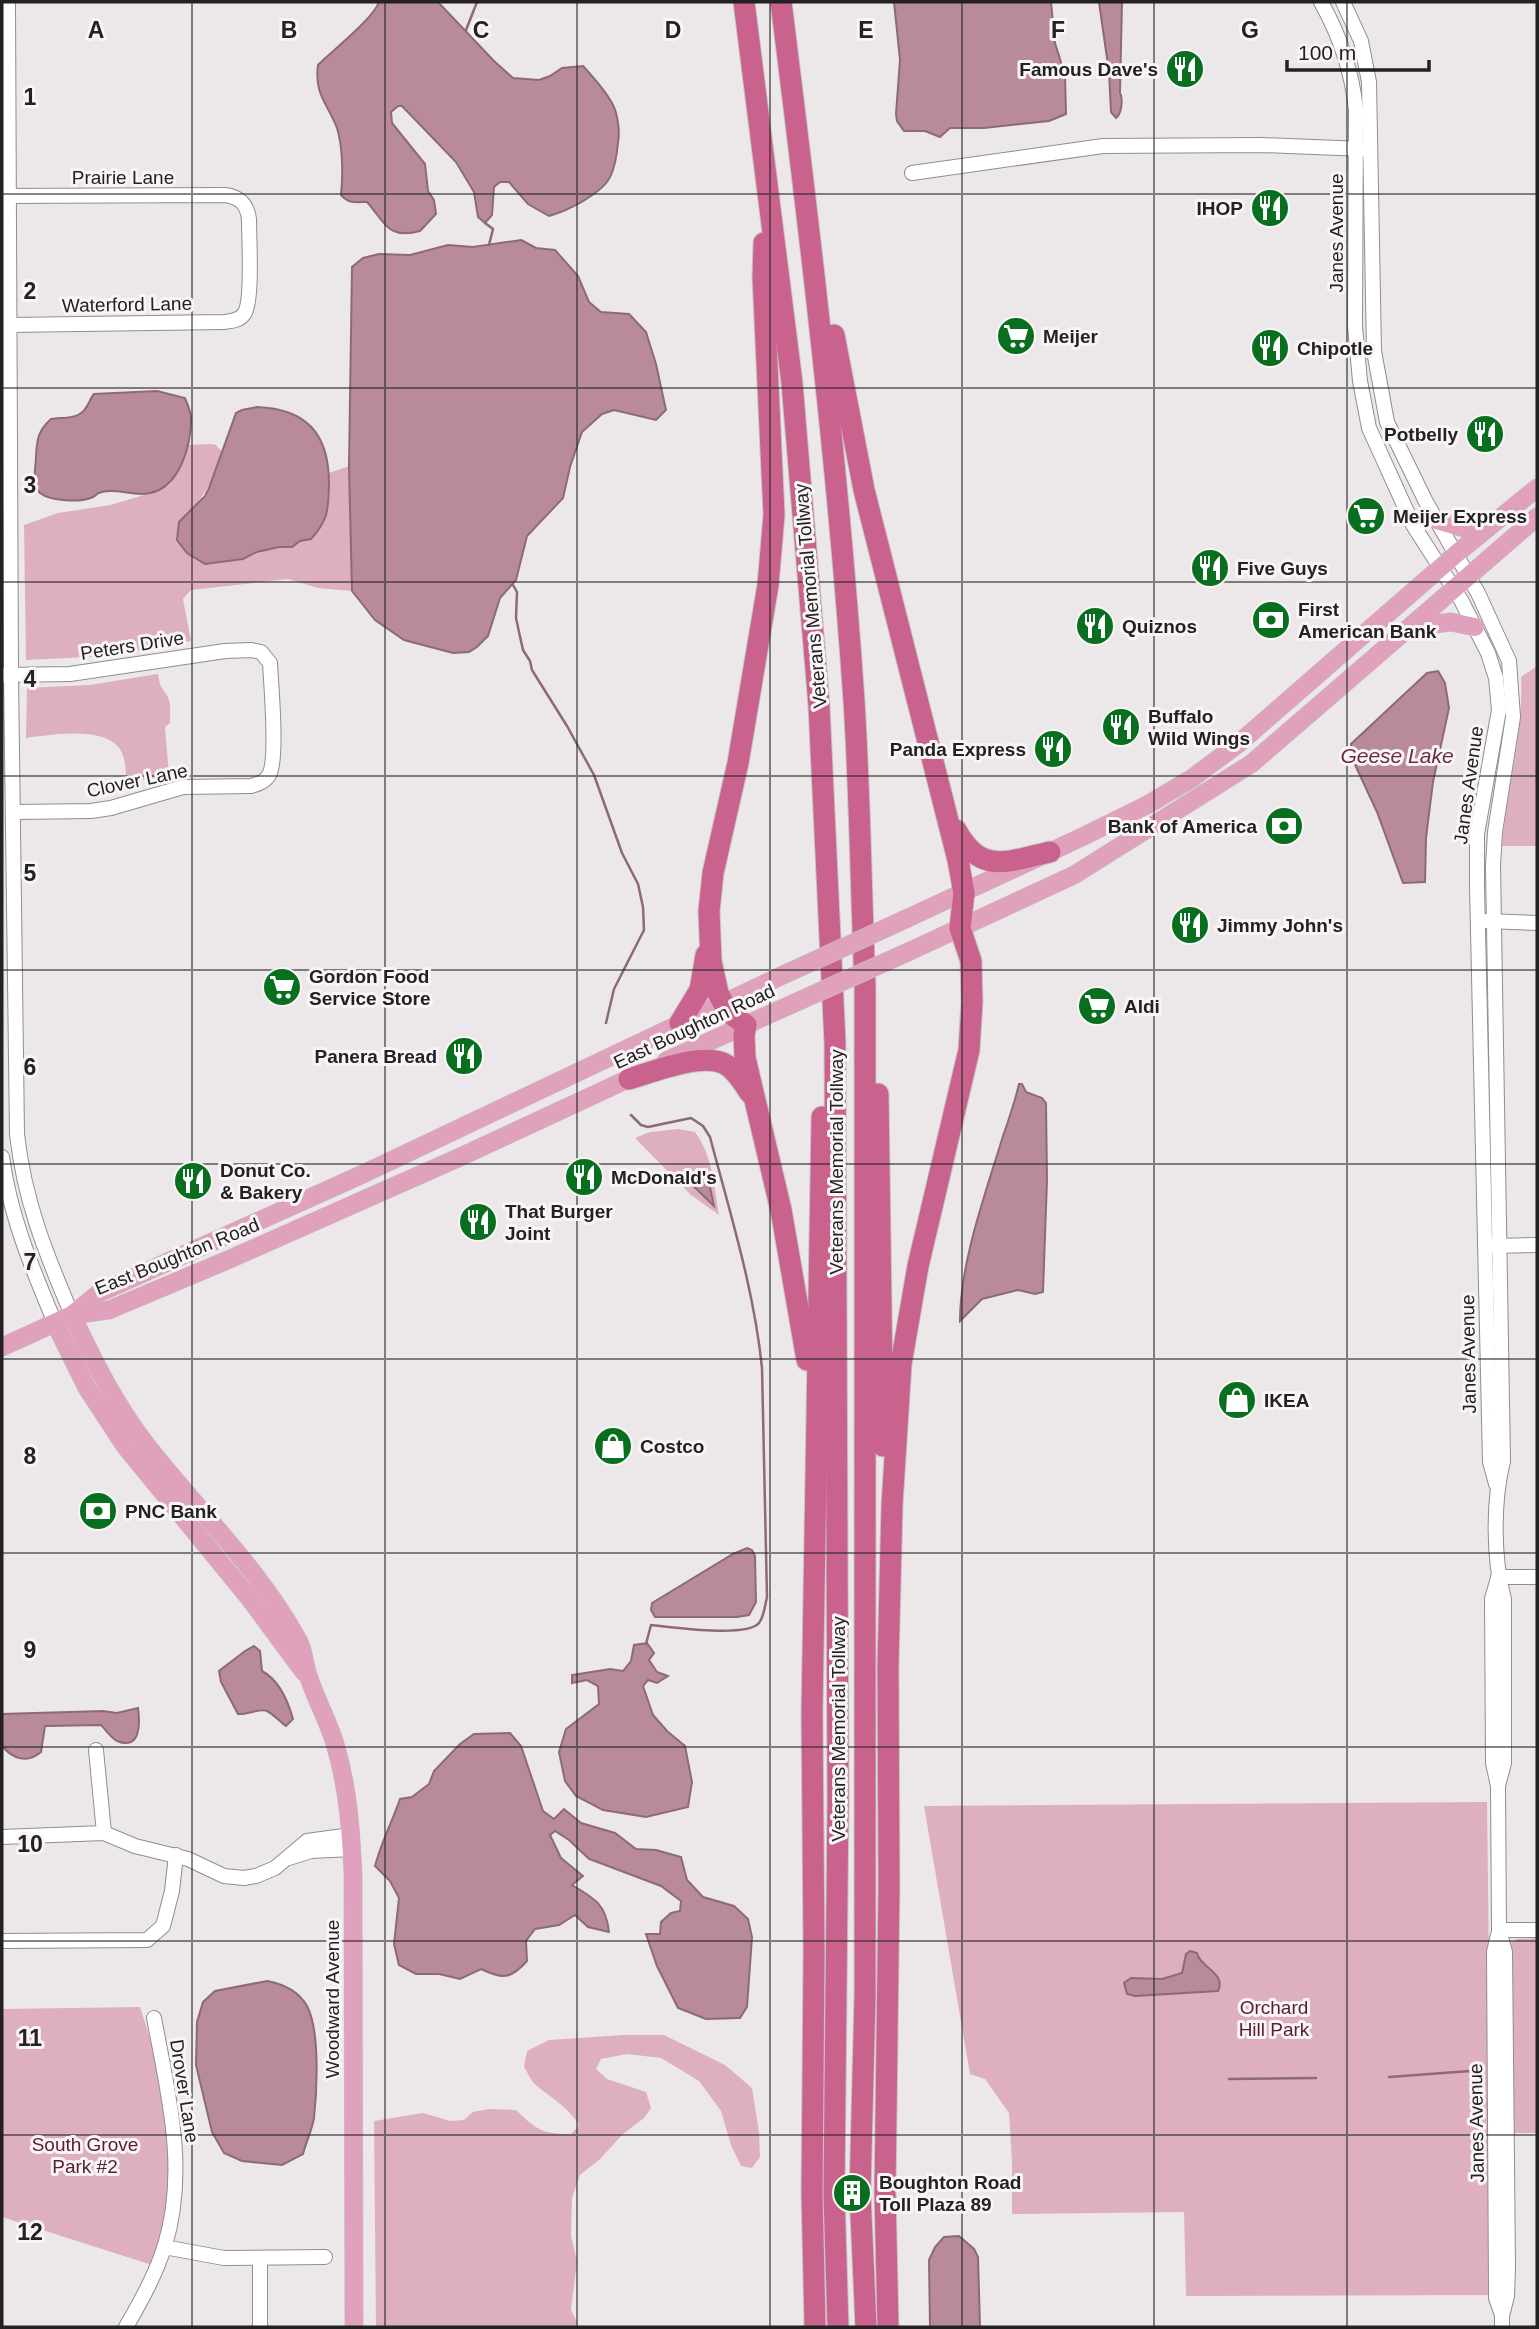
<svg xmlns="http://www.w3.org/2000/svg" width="1539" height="2329" font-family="Arial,sans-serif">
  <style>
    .green { fill: #deafc0 }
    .water { fill: #b98a9b; stroke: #8c6a77; stroke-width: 2 }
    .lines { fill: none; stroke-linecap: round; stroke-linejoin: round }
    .stream { stroke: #8c6a77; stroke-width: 2.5 }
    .minor-casing { stroke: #918d8e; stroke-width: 16 }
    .major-casing { stroke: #c6c5c6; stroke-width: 19 }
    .highway-casing { stroke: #c6c5c6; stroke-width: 23 }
    .minor { stroke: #fff; stroke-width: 14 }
    .major { stroke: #dfa1bb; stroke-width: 18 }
    .highway { stroke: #ca628e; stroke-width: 21 }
    .major-bridge-casing { stroke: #c6c5c6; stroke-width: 19; stroke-linecap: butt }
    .major-bridge { stroke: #dfa1bb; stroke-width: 18 }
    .grid { fill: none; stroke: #232122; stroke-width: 2; stroke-opacity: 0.55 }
    .labels { text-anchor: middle; stroke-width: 6; stroke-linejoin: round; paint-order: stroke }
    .poi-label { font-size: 19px; font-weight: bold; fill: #232122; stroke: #f9f5f6; text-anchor: start }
    .street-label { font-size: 19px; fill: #232122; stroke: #f9f5f6 }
    .park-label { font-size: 19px; fill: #571c37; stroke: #f9f5f6 }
    .water-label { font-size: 21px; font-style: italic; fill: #6a2d47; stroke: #f9f5f6 }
    .grid-label { font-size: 23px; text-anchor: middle; font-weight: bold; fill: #232122; stroke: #f9f5f6; stroke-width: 6; stroke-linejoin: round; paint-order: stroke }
  </style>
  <rect width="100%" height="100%" fill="#ece8e9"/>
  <g class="green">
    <path d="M211,444L216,445L222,452C212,484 204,498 179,522L205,564C216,561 228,561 240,559C255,557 269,545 285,548L324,523L328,510L329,473L349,466L352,591L318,588L288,579L191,590L183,599L191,641L107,656L26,660L24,525L58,513L110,505L158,491L170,484L188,445Z"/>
    <path d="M1537,666V846H1502C1506,790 1524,734 1521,677Z"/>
    <path d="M158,674C160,692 165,688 169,700C171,707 170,716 170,723L165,727L169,775L126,783C126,772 126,761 121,751C107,725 50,735 26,738L27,688L89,685Z"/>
    <path d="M678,1129L695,1132C713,1156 714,1187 719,1215L691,1195L635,1138L650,1132Z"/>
    <polygon points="1487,1802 1491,2128 1490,2295 1186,2296 1184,2212 1012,2214 1012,2161 1009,2113 985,2079 970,2074 924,1806"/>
    <polygon points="1537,1938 1537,2133 1510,2133 1509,1944 1517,1939"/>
    <path d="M140,2007C163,2073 176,2149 165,2218C163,2234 157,2249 152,2265L2,2217V2009Z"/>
    <path d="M624,2035H664L725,2065L752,2088L759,2132L760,2157L752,2168L741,2166L731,2145L721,2111L699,2081L661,2058L627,2054L601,2059L596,2069L607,2079L646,2092L651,2108L644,2118L623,2134L599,2160L580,2175L572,2198L571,2236L577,2261L571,2310L577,2322L576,2327H376L374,2121L423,2113L450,2121L464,2120L473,2112L489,2109L516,2110C537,2130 542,2134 571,2134L579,2125C568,2107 553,2099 537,2086C531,2082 528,2073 524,2067L527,2051L549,2040Z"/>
  </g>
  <g class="water">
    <path d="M379,2H438L494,61L513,78L539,80L550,76L562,68L583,66C594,78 606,91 613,105C618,115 620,132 618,143C617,153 615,166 611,175C604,193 567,211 549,216L528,204L509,182H500L494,187L492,215L485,223L478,217L474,192L456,162L402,106H398L391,112L392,123L425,164L428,191L434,200L436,214L420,231C387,240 385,222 367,202C355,202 349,204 341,195C343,176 343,147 337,128C328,104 314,95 318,65C333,50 373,19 379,2Z"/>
    <polygon points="894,2 1051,2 1055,43 1065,75 1066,114 1049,121 984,128 950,128 940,137 925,131 904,131 897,121 896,114 900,60"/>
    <path d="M1099,2H1122L1120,93C1123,98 1122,114 1116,118L1111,112L1109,72Z"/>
    <polygon points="521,240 536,248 555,250 578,276 589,302 601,312 629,314 646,332 656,364 666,410 656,420 614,410 602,414 582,432 570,467 563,498 527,536 516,580 500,598 488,636 477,647 469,652 453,653 404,640 375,620 352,591 349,466 352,267 363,258 379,254 410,255 448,245 473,247"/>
    <path d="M157,391L185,398C188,405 191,412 191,419C191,445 180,487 150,493C135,497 118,488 102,492C94,494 99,494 93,497C81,503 50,501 40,493C31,484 36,468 36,456C37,439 38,431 51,419C63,417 77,420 85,409C89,405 90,398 94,394Z"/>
    <path d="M257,407C307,409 329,434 329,484C328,510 329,519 311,539L300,541L292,547H279L257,552L243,559L205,564L187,553L177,540L179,522L205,496L209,488L236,413L242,410Z"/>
    <polygon points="1438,671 1445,683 1449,708 1433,782 1426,838 1425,882 1403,883 1377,812 1351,756 1351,744 1427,673"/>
    <path d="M1019,1084H1022L1026,1092L1042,1098L1046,1103L1047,1180L1043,1292L1035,1294L1018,1290L982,1299L960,1321C960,1262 986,1192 1003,1136C1009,1119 1015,1101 1019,1084Z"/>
    <polygon points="699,1171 705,1172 708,1178 714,1206 686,1179"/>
    <polygon points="747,1548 752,1550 755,1556 756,1602 749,1615 737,1617 655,1617 651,1610 652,1603 733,1554"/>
    <polygon points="647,1643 654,1653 649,1660 657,1672 668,1676 657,1683 648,1680 643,1686 653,1715 667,1731 685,1746 692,1782 688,1807 646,1817 603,1810 576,1796 565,1781 559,1752 566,1729 599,1704 598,1686 587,1680 572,1683 572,1675 610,1669 623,1671 631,1661 634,1645"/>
    <path d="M254,1646L260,1651L262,1671C279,1680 288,1701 293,1719L286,1726C280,1722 273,1714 267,1711C261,1708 246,1715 238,1714L221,1682L219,1671L245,1651Z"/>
    <path d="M138,1708C140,1723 141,1751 117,1741C111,1738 106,1730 101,1725L45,1726L41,1752C27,1764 13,1759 2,1746V1714L103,1711L117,1713Z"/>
    <path d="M510,1733L521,1746L543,1811L554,1819L564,1809L581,1823L615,1833L636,1849L656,1850L681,1857L687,1880L703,1897L734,1906L748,1919L752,1937L747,2007L740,2018L706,2019L678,2008L657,1966L646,1934H660L661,1922L671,1913L680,1911L681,1901L661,1886L589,1859L569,1840L555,1831L550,1835L561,1858L583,1876L572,1885C594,1898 606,1904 609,1932L588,1927L575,1915L559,1925L535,1929L526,1941L527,1961C510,1980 502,1979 481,1969L460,1979L439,1974H416L399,1965L394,1944L399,1898L390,1881L375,1866C381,1843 392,1822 400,1799L412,1797L429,1784L434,1771L460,1744L474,1734Z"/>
    <path d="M1190,1951L1197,1953C1200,1968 1227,1973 1218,1991L1135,1996L1127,1994L1124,1983L1131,1978L1162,1979L1182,1973L1186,1954Z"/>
    <path d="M267,1981C283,1984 298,1990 307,2006C320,2030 317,2090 314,2118C312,2130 306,2142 303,2154L282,2165L242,2161L224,2153L212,2132L196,2065L197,2022L203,2002L215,1991Z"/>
    <polygon points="959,2236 974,2249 978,2257 980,2327 930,2327 929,2260 935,2247 944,2237"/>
  </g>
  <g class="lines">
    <g class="stream">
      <polyline points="466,30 477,2"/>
      <polyline points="485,223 493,229 489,245"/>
      <polyline points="513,585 517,592 516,618 519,632 523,650 530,661 532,670 567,726 594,775 622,853 638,884 643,907 644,930 614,989 606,1023"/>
      <path d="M631,1115L641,1125L648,1127L691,1118L703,1126L710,1137C730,1213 754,1289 762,1368L767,1597C765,1605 764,1617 759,1623C746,1638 672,1627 651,1625L646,1644"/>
      <polyline points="1389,2077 1470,2071"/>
      <polyline points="1229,2079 1316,2078"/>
    </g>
    <defs>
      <g id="minor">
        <path d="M8,2L11,675L17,1134C24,1200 46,1254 72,1315"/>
        <path d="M1321,2C1340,36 1352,71 1356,110L1355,326L1360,381L1369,428L1413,525L1461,600L1488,653L1496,678L1499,710L1477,834V886L1490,1462L1496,1484"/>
        <path d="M1343,2L1361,41L1369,82L1374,351L1387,422L1426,502L1478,593L1509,661L1513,717L1495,832L1493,866L1503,1461C1493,1502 1493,1558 1504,1599V1763L1498,1786"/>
        <polyline points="912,173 1103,146 1262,145 1364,149"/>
        <path d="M2,196L225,195C240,197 247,204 249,219C249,237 253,303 244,314C239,321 231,321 224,322L9,325"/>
        <path d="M3,675L70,674L225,651L251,650L261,652L270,663C271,684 278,760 269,775C265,782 258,784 251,786L183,787L111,808L91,811L14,812"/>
        <polyline points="1486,921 1537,923"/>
        <path d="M2,1157C10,1216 32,1268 55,1323"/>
        <polyline points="1490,1246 1537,1245"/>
        <polyline points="1498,1577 1537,1577"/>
        <polyline points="1498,1578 1492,1599 1493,1763 1498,1786 1499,1930 1505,1952 1508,2268 1507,2296 1502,2316 1502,2327"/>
        <polyline points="96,1750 104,1833"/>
        <polyline points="2,1837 104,1833 135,1846 188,1859 224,1876 244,1878 256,1876 275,1868 307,1841 351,1835"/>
        <polyline points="289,1858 311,1851 352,1849"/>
        <polyline points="1499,1930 1537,1930"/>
        <polyline points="1498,1935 1494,1952 1496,2287 1496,2298 1502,2315"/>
        <polyline points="2,1941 147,1940 163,1926 172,1891 176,1855"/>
        <polyline points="164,2247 224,2258 325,2257"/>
        <polyline points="260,2258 260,2327"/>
        <path d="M126,2327C141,2301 156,2274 165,2245C188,2170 168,2093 154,2018"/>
      </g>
      <g id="major">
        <polyline points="1437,520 1464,528 1491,520"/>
        <polyline points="1411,627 1451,622 1475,627"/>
        <polyline points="908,918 1082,837 1147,805 1191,779 1238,744 1456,554 1537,488"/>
        <polyline points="908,952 1074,875 1251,764 1537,517"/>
        <polyline points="666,1061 790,1005"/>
        <path d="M72,1315C93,1360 115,1404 145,1443C196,1509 258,1567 298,1640C304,1650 304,1664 308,1675C315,1698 328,1720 335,1744C348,1787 351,1831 353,1875L354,2327"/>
        <polyline points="72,1315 109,1310 230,1259 458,1158 641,1073"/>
        <polyline points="55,1323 87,1388 125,1446 250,1599 304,1672"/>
        <polyline points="2,1347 72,1315 99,1293 363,1174 783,975"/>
      </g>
      <g id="highway">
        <polyline points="744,2 792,383 819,706 835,1043 838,1799 834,2193 838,2327"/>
        <path d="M781,2C810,234 838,467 854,701C860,796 861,891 865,986V1996L860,2192L866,2327"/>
        <polyline points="764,243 763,277 774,515 768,585 738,763 713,873 709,911 711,961 718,993 728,1012 746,1025 744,1035 745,1058 781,1210 807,1360"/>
        <polyline points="834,335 864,490 958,860 964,893 960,928 971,961 972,1002 969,1050 918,1266 901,1364 892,1505 888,1665 889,1887 885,2192 888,2327"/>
        <path d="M956,830C981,876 1008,861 1050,852"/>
        <polyline points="680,1023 700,990 706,955"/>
        <path d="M629,1079C653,1072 702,1052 725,1064C736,1070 744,1084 750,1093"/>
        <polyline points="878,1094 883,1446"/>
        <polyline points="815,2327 812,2193 814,1952 812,1712 822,1117"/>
      </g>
    </defs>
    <use href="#minor" class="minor-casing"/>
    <use href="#major" class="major-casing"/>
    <use href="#highway" class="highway-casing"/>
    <use href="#minor" class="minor"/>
    <use href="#major" class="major"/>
    <use href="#highway" class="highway"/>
    <defs>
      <g id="major-bridge">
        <polyline points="783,975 908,918"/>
        <polyline points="790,1005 908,952"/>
      </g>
    </defs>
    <use href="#major-bridge" class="major-bridge-casing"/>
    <use href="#major-bridge" class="major-bridge"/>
  </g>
  <path class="grid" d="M192,2V2327M385,2V2327M577,2V2327M770,2V2327M962,2V2327M1154,2V2327M1347,2V2327M2,194H1537M2,388H1537M2,582H1537M2,776H1537M2,970H1537M2,1164H1537M2,1359H1537M2,1553H1537M2,1747H1537M2,1941H1537M2,2135H1537"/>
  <defs>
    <symbol id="restaurant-disc" viewBox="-11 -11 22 22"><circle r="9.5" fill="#086f1f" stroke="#f9f5f6"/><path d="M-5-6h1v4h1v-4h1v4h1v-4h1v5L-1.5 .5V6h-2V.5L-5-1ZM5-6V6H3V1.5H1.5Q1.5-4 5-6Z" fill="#fff"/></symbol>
    <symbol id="supermarket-disc" viewBox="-11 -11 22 22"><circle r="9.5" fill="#086f1f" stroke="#f9f5f6"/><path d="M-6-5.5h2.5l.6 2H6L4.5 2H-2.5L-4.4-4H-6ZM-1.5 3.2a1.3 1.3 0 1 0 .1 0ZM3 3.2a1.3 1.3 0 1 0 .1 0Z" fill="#fff"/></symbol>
    <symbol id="bank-disc" viewBox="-11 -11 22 22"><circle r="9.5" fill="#086f1f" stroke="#f9f5f6"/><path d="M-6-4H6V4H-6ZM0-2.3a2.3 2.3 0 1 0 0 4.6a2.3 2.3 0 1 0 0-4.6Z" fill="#fff"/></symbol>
    <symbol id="shop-disc" viewBox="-11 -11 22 22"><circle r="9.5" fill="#086f1f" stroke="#f9f5f6"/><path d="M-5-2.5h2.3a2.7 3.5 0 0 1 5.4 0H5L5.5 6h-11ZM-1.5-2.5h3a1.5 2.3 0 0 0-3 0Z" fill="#fff"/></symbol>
    <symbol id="building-disc" viewBox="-11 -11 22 22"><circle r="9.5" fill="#086f1f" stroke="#f9f5f6"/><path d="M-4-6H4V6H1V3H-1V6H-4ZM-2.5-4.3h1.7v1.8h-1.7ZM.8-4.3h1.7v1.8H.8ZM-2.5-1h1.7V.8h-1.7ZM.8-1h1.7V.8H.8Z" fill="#fff"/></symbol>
  </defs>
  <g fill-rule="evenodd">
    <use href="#restaurant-disc" x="1163" y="47" width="44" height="44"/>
    <use href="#restaurant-disc" x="1248" y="186" width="44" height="44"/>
    <use href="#supermarket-disc" x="994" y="314" width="44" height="44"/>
    <use href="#restaurant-disc" x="1248" y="326" width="44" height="44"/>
    <use href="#restaurant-disc" x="1463" y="412" width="44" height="44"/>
    <use href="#supermarket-disc" x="1344" y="494" width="44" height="44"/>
    <use href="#restaurant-disc" x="1188" y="546" width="44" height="44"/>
    <use href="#bank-disc" x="1249" y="598" width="44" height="44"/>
    <use href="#restaurant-disc" x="1073" y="604" width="44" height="44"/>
    <use href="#restaurant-disc" x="1099" y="705" width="44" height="44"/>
    <use href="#restaurant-disc" x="1031" y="727" width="44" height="44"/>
    <use href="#bank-disc" x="1262" y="804" width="44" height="44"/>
    <use href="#restaurant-disc" x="1168" y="903" width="44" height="44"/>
    <use href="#supermarket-disc" x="260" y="965" width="44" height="44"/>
    <use href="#supermarket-disc" x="1075" y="984" width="44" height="44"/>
    <use href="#restaurant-disc" x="442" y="1034" width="44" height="44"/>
    <use href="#restaurant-disc" x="562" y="1155" width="44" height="44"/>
    <use href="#restaurant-disc" x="171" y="1159" width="44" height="44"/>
    <use href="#restaurant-disc" x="456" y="1200" width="44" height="44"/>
    <use href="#shop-disc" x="1215" y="1378" width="44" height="44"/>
    <use href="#shop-disc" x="591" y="1424" width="44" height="44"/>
    <use href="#bank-disc" x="76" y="1489" width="44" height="44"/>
    <use href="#building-disc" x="830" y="2171" width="44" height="44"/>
  </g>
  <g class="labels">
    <g class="poi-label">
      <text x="1158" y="76" text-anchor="end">Famous Dave's</text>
      <text x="1243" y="215" text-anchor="end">IHOP</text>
      <text x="1043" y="343">Meijer</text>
      <text x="1297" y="355">Chipotle</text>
      <text x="1458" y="441" text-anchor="end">Potbelly</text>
      <text x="1393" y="523">Meijer Express</text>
      <text x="1237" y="575">Five Guys</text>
      <text x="1298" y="616">First<tspan x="1298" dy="22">American Bank</tspan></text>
      <text x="1122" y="633">Quiznos</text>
      <text x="1148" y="723">Buffalo<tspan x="1148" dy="22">Wild Wings</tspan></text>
      <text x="1026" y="756" text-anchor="end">Panda Express</text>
      <text x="1257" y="833" text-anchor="end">Bank of America</text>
      <text x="1217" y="932">Jimmy John's</text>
      <text x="309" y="983">Gordon Food<tspan x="309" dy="22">Service Store</tspan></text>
      <text x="1124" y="1013">Aldi</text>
      <text x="437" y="1063" text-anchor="end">Panera Bread</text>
      <text x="220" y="1177">Donut Co.<tspan x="220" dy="22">&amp; Bakery</tspan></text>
      <text x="611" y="1184">McDonald's</text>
      <text x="505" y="1218">That Burger<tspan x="505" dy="22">Joint</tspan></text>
      <text x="1264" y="1407">IKEA</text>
      <text x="640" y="1453">Costco</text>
      <text x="125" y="1518">PNC Bank</text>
      <text x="879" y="2189">Boughton Road<tspan x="879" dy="22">Toll Plaza 89</tspan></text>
    </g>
    <g class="street-label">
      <text x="123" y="184">Prairie Lane</text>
      <text transform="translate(1336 233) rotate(-90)" y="7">Janes Avenue</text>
      <text transform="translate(127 304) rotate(-1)" y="7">Waterford Lane</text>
      <text transform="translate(810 596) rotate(-95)" y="7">Veterans Memorial Tollway</text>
      <text transform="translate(132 645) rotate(-9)" y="7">Peters Drive</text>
      <text transform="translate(137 780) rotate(-12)" y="7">Clover Lane</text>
      <text transform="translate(1468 785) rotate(-82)" y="7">Janes Avenue</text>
      <text transform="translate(694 1026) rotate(-25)" y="7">East Boughton Road</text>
      <text transform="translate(836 1162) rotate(-90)" y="7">Veterans Memorial Tollway</text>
      <text transform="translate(177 1256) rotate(-22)" y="7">East Boughton Road</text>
      <text transform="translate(1468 1354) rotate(-91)" y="7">Janes Avenue</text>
      <text transform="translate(838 1729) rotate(-90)" y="7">Veterans Memorial Tollway</text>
      <text transform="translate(332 1999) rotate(-90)" y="7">Woodward Avenue</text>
      <text transform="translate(185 2091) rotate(81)" y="7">Drover Lane</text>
      <text transform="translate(1476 2123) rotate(-91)" y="7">Janes Avenue</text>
    </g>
    <g class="park-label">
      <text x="1274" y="2014">Orchard<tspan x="1274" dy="22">Hill Park</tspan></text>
      <text x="85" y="2151">South Grove<tspan x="85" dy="22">Park #2</tspan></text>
    </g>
    <g class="water-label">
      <text x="1397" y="763">Geese Lake</text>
    </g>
  </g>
  <g class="grid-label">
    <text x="96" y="38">A</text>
    <text x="289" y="38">B</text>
    <text x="481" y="38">C</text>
    <text x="673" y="38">D</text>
    <text x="866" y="38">E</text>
    <text x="1058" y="38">F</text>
    <text x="1250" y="38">G</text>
    <text x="30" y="105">1</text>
    <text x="30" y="299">2</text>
    <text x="30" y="493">3</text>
    <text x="30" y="687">4</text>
    <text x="30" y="881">5</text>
    <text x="30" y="1075">6</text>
    <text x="30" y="1270">7</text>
    <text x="30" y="1464">8</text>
    <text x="30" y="1658">9</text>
    <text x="30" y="1852">10</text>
    <text x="30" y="2046">11</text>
    <text x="30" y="2240">12</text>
  </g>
  <rect width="1539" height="2329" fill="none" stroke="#232122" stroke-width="7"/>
  <path d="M1287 60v10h142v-10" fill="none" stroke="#232122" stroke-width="3.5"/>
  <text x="1298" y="60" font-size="21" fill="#232122" stroke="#f9f5f6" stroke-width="5" paint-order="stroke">100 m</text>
</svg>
